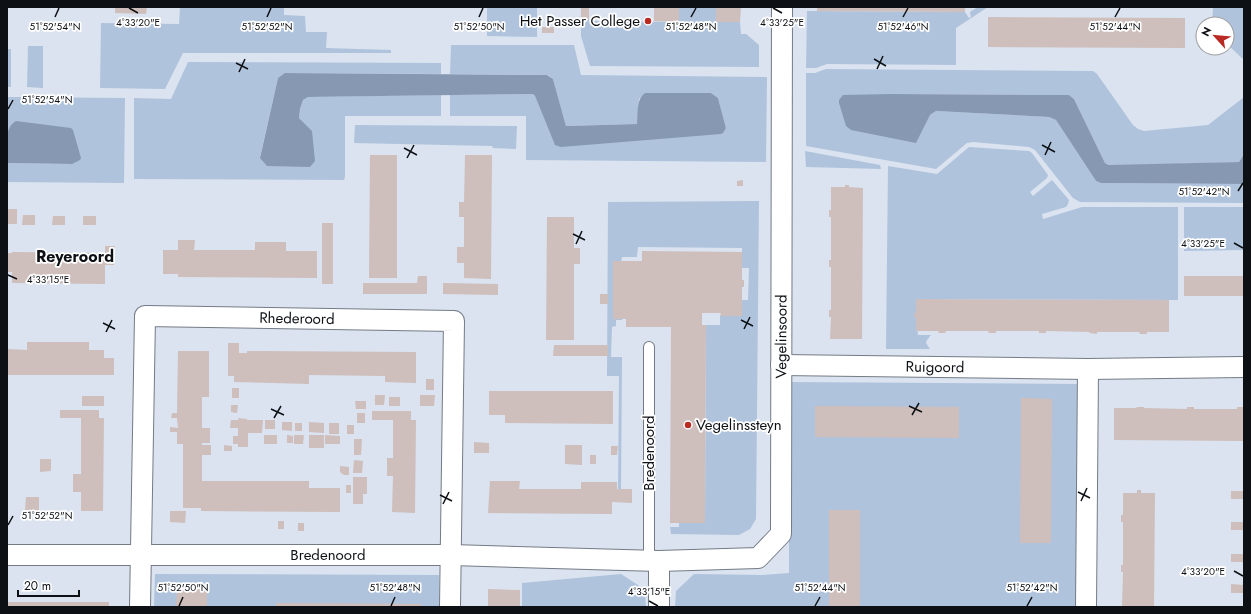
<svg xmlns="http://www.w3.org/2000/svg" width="1251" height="614" font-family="Jost,sans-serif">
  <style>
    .green { fill: #b0c3dc }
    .water { fill: #8799b2 }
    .building { fill: #cebebc }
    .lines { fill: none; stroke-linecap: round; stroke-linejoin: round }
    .service-casing { stroke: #747b86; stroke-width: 12 }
    .minor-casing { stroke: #747b86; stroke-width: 22 }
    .service { stroke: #fff; stroke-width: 10 }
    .minor { stroke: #fff; stroke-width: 20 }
    .ticks { fill: none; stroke: #0d1014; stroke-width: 1.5 }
    .poi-dot { fill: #b92a23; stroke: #fff; stroke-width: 1.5 }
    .labels { text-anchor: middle; stroke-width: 3.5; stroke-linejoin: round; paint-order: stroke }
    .poi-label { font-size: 15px; fill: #0d1014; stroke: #fff; text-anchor: end }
    .street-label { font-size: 15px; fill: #0d1014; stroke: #fff }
    .neighbourhood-label { font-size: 16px; font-weight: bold; fill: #0d1014; stroke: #fff }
    .ticks-label { font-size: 10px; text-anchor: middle; fill: #0d1014; stroke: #fff; stroke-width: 3.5; stroke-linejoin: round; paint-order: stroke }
  </style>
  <rect width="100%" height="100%" fill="#dae3ef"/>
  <g class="green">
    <polygon points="180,7 284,7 284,15 305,16 306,32 327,32 326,48 391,50 391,53 183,53 165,89 100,88 101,23 179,24"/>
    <polygon points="487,7 537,7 537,37 487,36"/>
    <polygon points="679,7 716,7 716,22 740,22 741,34 746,34 759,45 759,67 590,66 581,36 581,19 589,19 593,21 678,22"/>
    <polygon points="978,7 988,7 956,28 956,65 827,64 816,68 806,68 807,11 965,12 969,18 971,17 970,12"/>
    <polygon points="1213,7 1244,7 1244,60 1227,44 1227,24 1212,24"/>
    <polygon points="451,45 574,45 581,75 767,77 766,162 526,160 526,116 450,116 450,95 533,94 535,96 555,144 726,128 718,98 711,93 645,93 639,99 637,124 566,126 553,79 548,75 553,75 450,74"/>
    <polygon points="28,46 43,46 43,88 27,87"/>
    <rect x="7" y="49" width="4" height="38"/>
    <polygon points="188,62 441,63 441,74 286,73 278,78 260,157 301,120 299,118 300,109 303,100 308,97 441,95 441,116 345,116 345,177 344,180 134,179 134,98 171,99"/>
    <polygon points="826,69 1093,71 1097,74 1133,125 1138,129 1144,131 1208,125 1244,97 1244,154 1239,162 1112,166 1105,163 1074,99 1069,95 892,94 930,115 936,111 1049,117 1056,120 1096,181 1101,183 1244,184 1244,203 1080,202 1073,198 1035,150 1029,147 973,142 967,143 936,169 806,146 806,73 815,73"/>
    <polygon points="7,97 125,98 124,183 7,182 7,163 71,164 7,132"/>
    <polygon points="355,125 517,126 516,149 493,148 492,146 354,143"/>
    <polygon points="969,147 1029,151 1032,153 1048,175 1047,178 1030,192 1033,196 1052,180 1069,200 1068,204 1066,207 1042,214 1043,219 1082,207 1178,207 1178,300 916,299 916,313 914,313 914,316 916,317 918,335 931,335 927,340 926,343 930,349 886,349 888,166 937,174"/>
    <polygon points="805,151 880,165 881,169 806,167"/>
    <polygon points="759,201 756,519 750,529 739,535 671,534 670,527 679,527 679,523 705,523 706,325 720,325 720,316 742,316 742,300 748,300 749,268 742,268 742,248 638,247 637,257 622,257 613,319 622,319 622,320 616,320 616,326 612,327 611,357 622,357 621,489 618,489 619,376 607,376 608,202"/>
    <polygon points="1184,207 1244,207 1244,250 1184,251"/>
    <polygon points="789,382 1077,384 1077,607 675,607 676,591 694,574 762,575 789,573"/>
    <polygon points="155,574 439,575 439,607 154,607"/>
    <polygon points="621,574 638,585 645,593 646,607 522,607 522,583"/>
  </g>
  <g class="water">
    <path d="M285,73L547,75L553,79L566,126L637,124C638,114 636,99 645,93H711L718,98L726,128L723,133L721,134L561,147L555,145L535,96L533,94L308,97L303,100L300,109L299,118L312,131L315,161L310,167L267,166L260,158L278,78Z"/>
    <polygon points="892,94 1069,95 1074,99 1105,163 1109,165 1239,162 1244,154 1244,184 1101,183 1096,181 1056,120 1049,117 936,111 930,115 916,143 851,130 846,126 839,103 839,100 843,95"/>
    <path d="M16,121L71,128L73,130L81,158L80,160L72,164L7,163C7,150 3,128 16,121Z"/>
  </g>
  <g class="building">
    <polygon points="115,7 147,7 146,14 115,13"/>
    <rect x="581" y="7" width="8" height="12"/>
    <polygon points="654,7 679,7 679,22 654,21"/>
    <polygon points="716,7 741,7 740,22 716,22"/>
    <polygon points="817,7 965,7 965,12 817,11"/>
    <polygon points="988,17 1185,18 1185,48 988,47"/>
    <rect x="542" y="27" width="12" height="6"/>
    <polygon points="370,155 397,155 397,278 369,278"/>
    <polygon points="465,155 492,155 491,279 464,278 464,263 457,263 457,247 464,247 464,217 459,217 459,202 464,202"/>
    <polygon points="743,180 743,186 737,186 737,181"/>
    <polygon points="845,185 849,185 849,187 863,188 862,339 830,339 831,317 829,317 829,310 831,310 831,267 829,267 829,260 831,260 831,217 829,217 829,210 831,210 831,187 845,187"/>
    <rect x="7" y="209" width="10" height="15"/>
    <polygon points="23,215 35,215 35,225 22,225"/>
    <polygon points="53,216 65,216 65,225 52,225"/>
    <rect x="83" y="216" width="13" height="9"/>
    <polygon points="547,217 574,217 574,248 580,248 580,264 574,264 574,340 546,340"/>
    <rect x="322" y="223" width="11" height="61"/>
    <polygon points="178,240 195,240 194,250 255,250 255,242 286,242 286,251 317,251 317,278 178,277 178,274 163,274 163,250 178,250"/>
    <polygon points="105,246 115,246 114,265 105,265 105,284 12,283 12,272 7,272 7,253 12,253 12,252 105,253"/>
    <polygon points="642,251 742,252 742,280 744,280 744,287 742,287 742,316 720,316 721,313 702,313 702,325 706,325 705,523 670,523 671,327 626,327 626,319 613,319 613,261 642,261"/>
    <polygon points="418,276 427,276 427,294 363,294 363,283 417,283"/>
    <rect x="1184" y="276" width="60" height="20"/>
    <polygon points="443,283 498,284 498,295 443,294"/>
    <rect x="600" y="294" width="8" height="10"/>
    <polygon points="916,299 1169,300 1169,332 1147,332 1147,334 1140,334 1139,332 1097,332 1097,334 1089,333 1090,332 1046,331 1046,333 1039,333 1039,331 996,331 996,333 989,333 988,331 945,331 946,333 938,333 939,331 916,331 916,317 914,317 914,313 916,313"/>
    <polygon points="27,342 89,342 89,350 104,350 104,358 114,358 114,375 7,375 7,349 27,350"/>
    <polygon points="228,343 239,343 239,353 247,353 247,351 416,352 416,383 385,382 385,376 309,375 309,384 234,382 234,376 228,376"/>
    <polygon points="554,345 608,345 608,356 553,356"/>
    <polygon points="178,351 209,351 209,397 202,397 202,428 210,428 210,443 202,443 202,445 211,445 211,455 202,455 202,481 309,481 309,488 340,488 340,512 201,511 201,508 183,508 183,444 177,444 177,432 170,432 170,427 178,428 177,418 171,418 172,413 177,413"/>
    <rect x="426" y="379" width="8" height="11"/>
    <rect x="232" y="388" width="7" height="10"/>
    <polygon points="489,391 613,391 613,424 505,423 505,415 489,415"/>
    <polygon points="375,395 385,395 384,405 375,405"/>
    <polygon points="420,395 435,395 434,406 420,406"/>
    <rect x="82" y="396" width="22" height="10"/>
    <rect x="389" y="397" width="11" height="9"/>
    <polygon points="1021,398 1052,399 1051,543 1020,543"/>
    <polygon points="355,401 366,401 366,409 356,409"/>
    <polygon points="231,405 238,405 237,413 231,412"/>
    <polygon points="815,406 959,407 959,438 815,437"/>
    <polygon points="1137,407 1144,407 1144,408 1187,409 1187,407 1194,407 1194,409 1237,409 1237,407 1244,407 1244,441 1114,440 1114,408 1136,408"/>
    <polygon points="60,410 99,410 99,418 104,418 103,511 81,511 81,492 73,492 73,474 81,474 81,418 60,418"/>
    <polygon points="372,411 411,411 411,420 416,420 415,513 392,512 393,476 387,476 387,458 393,458 393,420 372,420"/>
    <rect x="357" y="413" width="8" height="10"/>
    <polygon points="238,418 247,419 247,420 263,420 262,433 248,433 248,447 238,447 238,444 233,444 233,436 238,436 238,428 230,428 231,420 239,420"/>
    <rect x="265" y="420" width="10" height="9"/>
    <polygon points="282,422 292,422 292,431 282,430"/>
    <polygon points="309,422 324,423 324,433 309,432"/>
    <rect x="295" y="423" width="7" height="8"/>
    <rect x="329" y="423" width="10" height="11"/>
    <rect x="347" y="425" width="7" height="9"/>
    <rect x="264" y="435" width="13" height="9"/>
    <polygon points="287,435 293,436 293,443 287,443"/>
    <polygon points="294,435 304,435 303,444 294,444"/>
    <rect x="309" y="435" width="15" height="13"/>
    <polygon points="325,435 340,436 340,444 325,444"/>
    <polygon points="354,439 362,439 361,455 354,455"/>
    <polygon points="474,442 489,443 489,453 474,453"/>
    <polygon points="224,445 232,446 232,451 224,451"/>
    <polygon points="565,445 582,445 582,465 565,464"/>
    <polygon points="611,446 618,446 617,455 611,455"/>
    <rect x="590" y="455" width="6" height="9"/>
    <polygon points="40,459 51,459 51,471 40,472"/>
    <polygon points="354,460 363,461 362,473 353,473"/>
    <polygon points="340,466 349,467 349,475 344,475 340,472"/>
    <polygon points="353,477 367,477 367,494 363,494 363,504 353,504"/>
    <polygon points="490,481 520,481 519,489 581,489 581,482 617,482 617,489 632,489 632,503 612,502 612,514 611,514 488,513"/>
    <rect x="346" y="485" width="5" height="8"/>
    <polygon points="1137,490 1141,490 1141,493 1155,493 1154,607 1122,607 1123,572 1121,572 1121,565 1123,565 1123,522 1121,522 1121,515 1123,515 1123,493 1137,493"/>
    <rect x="1231" y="491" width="13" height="8"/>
    <polygon points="26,497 39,497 39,511 25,510"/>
    <rect x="829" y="510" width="31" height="97"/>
    <polygon points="170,511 186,511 185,523 170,522"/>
    <rect x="278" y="521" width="6" height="8"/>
    <rect x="1231" y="522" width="13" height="8"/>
    <rect x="298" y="523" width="6" height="8"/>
    <rect x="1231" y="554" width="13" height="8"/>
    <polygon points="1231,584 1244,585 1244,593 1231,593"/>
    <polygon points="177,588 207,588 207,607 176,607"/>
    <polygon points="488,589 520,590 520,607 488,607"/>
    <rect x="7" y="602" width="102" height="5"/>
    <polygon points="276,603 421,604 421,607 276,607"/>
  </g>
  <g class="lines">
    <defs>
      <polyline id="service" points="649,560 649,347"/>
      <g id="minor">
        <path id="s1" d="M781,365L1088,369L1244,367"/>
        <path id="s2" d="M7,555H451L659,561L758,558L781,534L782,7"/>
        <path id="s3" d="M140,607L145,316L454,321L450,607"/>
        <polyline points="659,607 659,561"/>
        <polyline points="1086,607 1088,369"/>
      </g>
    </defs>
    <use href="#service" class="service-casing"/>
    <use href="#minor" class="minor-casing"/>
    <use href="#service" class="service"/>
    <use href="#minor" class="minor"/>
  </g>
  <path class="ticks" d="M129,8L138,13M773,8L782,13M55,17L59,8M267,17L271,8M479,17L483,8M691,17L696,8M903,17L908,8M1115,17L1120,8M874,59L886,66M236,63L248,69M877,69L883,56M239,72L245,59M8,109L13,100M1042,145L1055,152M404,148L417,155M1045,155L1051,142M407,158L414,145M1238,191L1243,183M573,234L585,240M1234,243L1243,248M576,244L582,231M8,275L17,279M741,320L753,326M103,323L115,329M744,329L750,317M106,332L112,320M909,406L922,412M271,409L284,415M912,415L919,403M274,418L281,406M1078,492L1090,498M440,495L452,501M1081,501L1087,488M443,504L449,492M8,525L13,516M1234,571L1243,576M649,601L658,606M179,606L183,597M391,606L395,597M815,606L820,597M1027,606L1032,597"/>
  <g class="poi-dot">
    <circle cx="648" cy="21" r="4"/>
    <circle cx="688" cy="425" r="4"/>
  </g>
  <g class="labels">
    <g class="poi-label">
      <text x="640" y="26">Het Passer College</text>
      <text x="696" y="430" text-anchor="start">Vegelinssteyn</text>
    </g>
    <g class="street-label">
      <text dy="5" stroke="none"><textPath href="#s3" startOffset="443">Rhederoord</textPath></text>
      <text dy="5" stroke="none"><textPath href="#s2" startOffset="982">Vegelinsoord</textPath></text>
      <text dy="5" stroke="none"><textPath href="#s1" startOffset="154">Ruigoord</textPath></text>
      <text transform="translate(649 453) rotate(-90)" y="5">Bredenoord</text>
      <text dy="5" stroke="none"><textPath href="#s2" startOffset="321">Bredenoord</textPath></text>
    </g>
    <g class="neighbourhood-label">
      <text x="75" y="262">Reyeroord</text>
    </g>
  </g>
  <g class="ticks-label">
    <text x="138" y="26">4°33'20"E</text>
    <text x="782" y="26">4°33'25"E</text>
    <text x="55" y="30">51°52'54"N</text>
    <text x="267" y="30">51°52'52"N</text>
    <text x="479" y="30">51°52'50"N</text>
    <text x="691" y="30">51°52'48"N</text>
    <text x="903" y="30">51°52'46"N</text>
    <text x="1115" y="30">51°52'44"N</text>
    <text x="47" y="103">51°52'54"N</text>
    <text x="1204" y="195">51°52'42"N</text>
    <text x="1203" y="247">4°33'25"E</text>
    <text x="48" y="283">4°33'15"E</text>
    <text x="47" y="519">51°52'52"N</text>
    <text x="1203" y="575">4°33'20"E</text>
    <text x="183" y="591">51°52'50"N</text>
    <text x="395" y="591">51°52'48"N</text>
    <text x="820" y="591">51°52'44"N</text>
    <text x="1032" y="591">51°52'42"N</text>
    <text x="649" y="595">4°33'15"E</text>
  </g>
  <rect width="1251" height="614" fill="none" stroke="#0d1014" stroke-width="16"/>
  <g transform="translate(1215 36) rotate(297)"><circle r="19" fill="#ffffff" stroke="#9e9fa1"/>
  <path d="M0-3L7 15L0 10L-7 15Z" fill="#b92a23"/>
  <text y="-6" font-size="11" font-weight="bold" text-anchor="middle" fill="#0d1014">N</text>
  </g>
  <path d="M18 590v6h61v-6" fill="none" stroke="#0d1014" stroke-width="2"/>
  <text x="24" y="590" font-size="12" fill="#0d1014" stroke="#ffffff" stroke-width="3" paint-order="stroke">20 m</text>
</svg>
